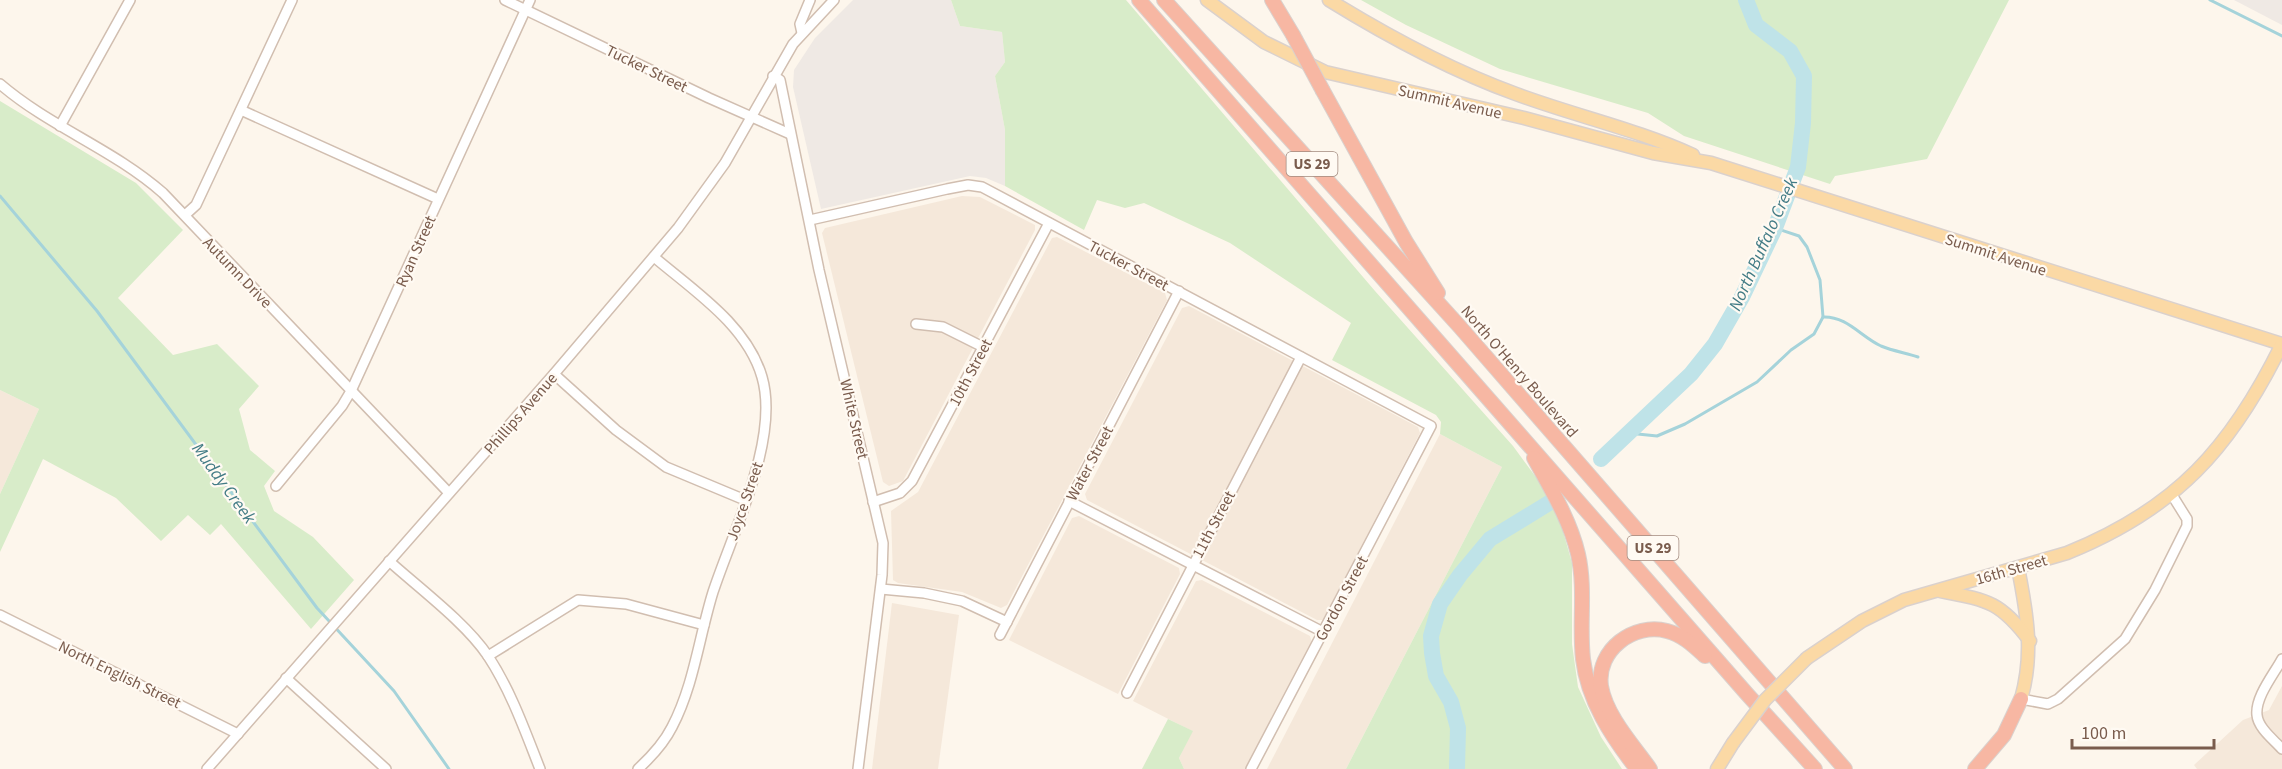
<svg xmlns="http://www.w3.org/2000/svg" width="2282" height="769" font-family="'Source Sans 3',sans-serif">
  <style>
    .residential { fill: #f5e8da }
    .industrial { fill: #efe9e4 }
    .green { fill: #d8ecc9 }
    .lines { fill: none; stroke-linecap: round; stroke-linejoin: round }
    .stream { stroke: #a5d3da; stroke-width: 3 }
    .river { stroke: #bfe3e8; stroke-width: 16 }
    .minor-casing { stroke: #d1beb0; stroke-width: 12 }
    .major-casing { stroke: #dad1cd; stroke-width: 15 }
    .highway-casing { stroke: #dad1cd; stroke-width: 16 }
    .minor { stroke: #fff; stroke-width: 9 }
    .major { stroke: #fbd9a5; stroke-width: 12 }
    .highway { stroke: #f7b7a3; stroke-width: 14 }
    .major-bridge-casing { stroke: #dad1cd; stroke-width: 15; stroke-linecap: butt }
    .highway-bridge-casing { stroke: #dad1cd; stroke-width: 16; stroke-linecap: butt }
    .major-bridge { stroke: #fbd9a5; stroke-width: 12 }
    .highway-bridge { stroke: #f7b7a3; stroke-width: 14 }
    .labels { text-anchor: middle; stroke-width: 4.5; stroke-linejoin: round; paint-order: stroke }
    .shield { fill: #fffaf3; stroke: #a28b7f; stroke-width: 1.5 }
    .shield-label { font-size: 15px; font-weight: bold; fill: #7a5c4d }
    .street-label { font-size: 16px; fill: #7a5c4d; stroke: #fffaf3 }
    .water-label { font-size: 18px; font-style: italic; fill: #437c86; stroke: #fffaf3 }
  </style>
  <rect width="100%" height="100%" fill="#fdf6ec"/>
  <g class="residential">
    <polygon points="962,196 980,197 1035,225 1035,230 903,481 889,486 883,482 822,233 825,228"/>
    <polygon points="1057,237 1165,293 1167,300 1007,605 1001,608 962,592 898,583 893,580 891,511 918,492 1052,238"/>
    <polygon points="1189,306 1418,427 1420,433 1323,620 1317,620 1087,500 1085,494 1182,308"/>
    <polygon points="0,390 39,409 0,494"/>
    <polygon points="1440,434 1502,467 1346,769 1267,769"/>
    <polygon points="1079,516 1179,568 1180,574 1118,694 1009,640 1072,518"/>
    <polygon points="1202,580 1310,636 1312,643 1246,769 1184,769 1179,758 1192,731 1133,701 1196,581"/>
    <polygon points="892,603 959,615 938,769 872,769"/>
    <polygon points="2282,686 2282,769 2197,769 2194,765 2243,720 2269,710"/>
  </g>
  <g class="industrial">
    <polygon points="853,0 951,0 960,26 1002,32 1005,62 995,76 1005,130 1005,186 986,178 970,176 821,209 793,87 794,70 815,38"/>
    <polygon points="2234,0 2282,0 2282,25"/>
  </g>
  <g class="green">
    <polygon points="951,0 1126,0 1375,291 1513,446 1541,484 1561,524 1572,563 1572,644 1578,687 1601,737 1622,769 1346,769 1502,467 1440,434 1441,422 1436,415 1332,360 1351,323 1230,243 1144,203 1125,208 1097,200 1084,230 1005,186 1005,130 995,76 1005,62 1002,32 960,26"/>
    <polygon points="1361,0 2009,0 1927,159 1835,176 1830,184 1684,136 1648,113 1500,69 1406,25"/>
    <polygon points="0,101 136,183 183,230 118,298 173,355 217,344 259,386 239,409 250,450 275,471 264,486 274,511 313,537 354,580 311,629 221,524 210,535 188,515 161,541 116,498 43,459 0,552 0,494 39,409 0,390"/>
    <polygon points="1168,719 1193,731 1179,758 1184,769 1142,769"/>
  </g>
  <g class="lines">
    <g class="stream">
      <polyline points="2210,0 2282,36"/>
      <polyline points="0,196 97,311 317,608 394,691 449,769"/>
      <path d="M1823,317C1847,316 1861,337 1881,346C1893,351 1906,353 1918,357"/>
      <polyline points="1628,433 1657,436 1685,424 1757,382 1791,350 1814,334 1823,317 1820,280 1807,247 1799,236 1775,228"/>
    </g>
    <g class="river">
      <polyline points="1601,459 1691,374 1715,344 1742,297 1775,228 1798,167 1803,123 1804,76 1790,51 1756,25 1746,0"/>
      <polyline points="1457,769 1458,728 1451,702 1436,676 1432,653 1431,636 1440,604 1460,575 1490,539 1549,503"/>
    </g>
    <defs>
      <g id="minor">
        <polyline points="505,0 709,98 790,134"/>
        <polyline points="802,33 800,24 810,0"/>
        <polyline points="773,76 780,80 819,270 883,543 882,575 858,769"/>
        <path d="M0,84C50,127 113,149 163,193L449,493"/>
        <polyline points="243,111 438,199"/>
        <polyline points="60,126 130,0"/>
        <polyline points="185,215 196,205 292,0"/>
        <polyline points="810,220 947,189 968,185 982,187 1431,426 1251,769"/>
        <polyline points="916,324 943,327 983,347"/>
        <polyline points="554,374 616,430 666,467 745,500"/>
        <polyline points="276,486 342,406 351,391 530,0"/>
        <polyline points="1069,501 1323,632"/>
        <polyline points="873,502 900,493 912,481 1049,223"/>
        <path d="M389,561C419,588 466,623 488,656C511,691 525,731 540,769"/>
        <polyline points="881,589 924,593 962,601 1007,622"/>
        <polyline points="0,615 238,734"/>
        <polyline points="1000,635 1179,291"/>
        <polyline points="488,656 578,600 626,604 704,625"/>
        <path d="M2282,659C2274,674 2255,697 2257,715C2258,728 2274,740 2282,749"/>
        <polyline points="286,678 386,769"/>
        <polyline points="1127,693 1301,357"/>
        <polyline points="2021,699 2048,704 2058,699 2125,639 2155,590 2187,526 2187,519 2172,495"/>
        <polyline points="207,769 554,374 678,228 725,163 793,44 834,0"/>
        <path d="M638,769C651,757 664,743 672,727C694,685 699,637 713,592C733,531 780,439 762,377C747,325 694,291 654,257"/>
      </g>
      <g id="major">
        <polyline points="1207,0 1264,42 1325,72 1524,118 1653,153 1711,163 2282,344"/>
        <path d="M1329,0C1389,37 1450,70 1516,94C1575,116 1636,129 1693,155"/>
        <path d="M2018,568C2027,613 2034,654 2021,699"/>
        <path d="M1940,591C1987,600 2000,601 2030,641"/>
        <path d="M1807,658L1862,621L1904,600L2067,553C2176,509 2231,448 2282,344"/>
        <polyline points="1717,769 1733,743"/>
      </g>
      <g id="highway">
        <polyline points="1139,0 1747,694 1815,769"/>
        <polyline points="1164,0 1460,327 1845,769"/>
        <polyline points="1272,0 1293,35"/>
        <polyline points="1323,91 1406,242 1438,293"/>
        <path d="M1534,458C1551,489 1570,520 1578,554C1586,589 1579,624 1583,659C1588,701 1612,737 1637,769"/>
        <path d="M1650,769C1633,745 1606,716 1601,686C1596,650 1634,622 1667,631C1683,635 1694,646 1705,656"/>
        <polyline points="1975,769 2004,735 2021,699"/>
      </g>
    </defs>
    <use href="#minor" class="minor-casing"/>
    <use href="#major" class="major-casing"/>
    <use href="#highway" class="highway-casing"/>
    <use href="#minor" class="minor"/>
    <use href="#major" class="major"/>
    <use href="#highway" class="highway"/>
    <defs>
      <polyline id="major-bridge" points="1733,743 1765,700 1807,658"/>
      <polyline id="highway-bridge" points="1293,35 1323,91"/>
    </defs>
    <use href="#major-bridge" class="major-bridge-casing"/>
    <use href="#highway-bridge" class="highway-bridge-casing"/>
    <use href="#major-bridge" class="major-bridge"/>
    <use href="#highway-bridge" class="highway-bridge"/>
  </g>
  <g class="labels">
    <g class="shield">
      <rect x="1286.5" y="152" width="51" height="24" rx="4.5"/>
      <rect x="1627.5" y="536" width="51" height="24" rx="4.5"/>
    </g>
    <g class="shield-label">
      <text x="1312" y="169">US 29</text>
      <text x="1653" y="553">US 29</text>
    </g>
    <g class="street-label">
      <text transform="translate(647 68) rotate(26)" y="6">Tucker Street</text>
      <text transform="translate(1450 101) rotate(13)" y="6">Summit Avenue</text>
      <text transform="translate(415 251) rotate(-66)" y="6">Ryan Street</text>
      <text transform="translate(1996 254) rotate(18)" y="6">Summit Avenue</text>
      <text transform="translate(1129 265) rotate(28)" y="6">Tucker Street</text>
      <text transform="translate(238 272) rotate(46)" y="6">Autumn Drive</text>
      <text transform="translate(1520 371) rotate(49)" y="6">North O'Henry Boulevard</text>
      <text transform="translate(970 372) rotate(-62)" y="6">10th Street</text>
      <text transform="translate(520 413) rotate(-49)" y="6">Phillips Avenue</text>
      <text transform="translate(855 419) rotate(77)" y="6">White Street</text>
      <text transform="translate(1089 463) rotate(-62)" y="6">Water Street</text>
      <text transform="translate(744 501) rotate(-71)" y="6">Joyce Street</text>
      <text transform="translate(1213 524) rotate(-62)" y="6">11th Street</text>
      <text transform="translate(2011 569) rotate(-16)" y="6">16th Street</text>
      <text transform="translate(1341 598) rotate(-62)" y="6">Gordon Street</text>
      <text transform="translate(120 674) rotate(26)" y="6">North English Street</text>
    </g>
    <g class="water-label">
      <text transform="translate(1763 244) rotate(-66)" y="6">North Buffalo Creek</text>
      <text transform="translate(224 483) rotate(54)" y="6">Muddy Creek</text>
    </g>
  </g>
  <path d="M2072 739v9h142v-9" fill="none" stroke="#7a5c4d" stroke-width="3"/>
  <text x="2081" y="739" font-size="18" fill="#7a5c4d" stroke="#fffaf3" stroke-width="4.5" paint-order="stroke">100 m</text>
</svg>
